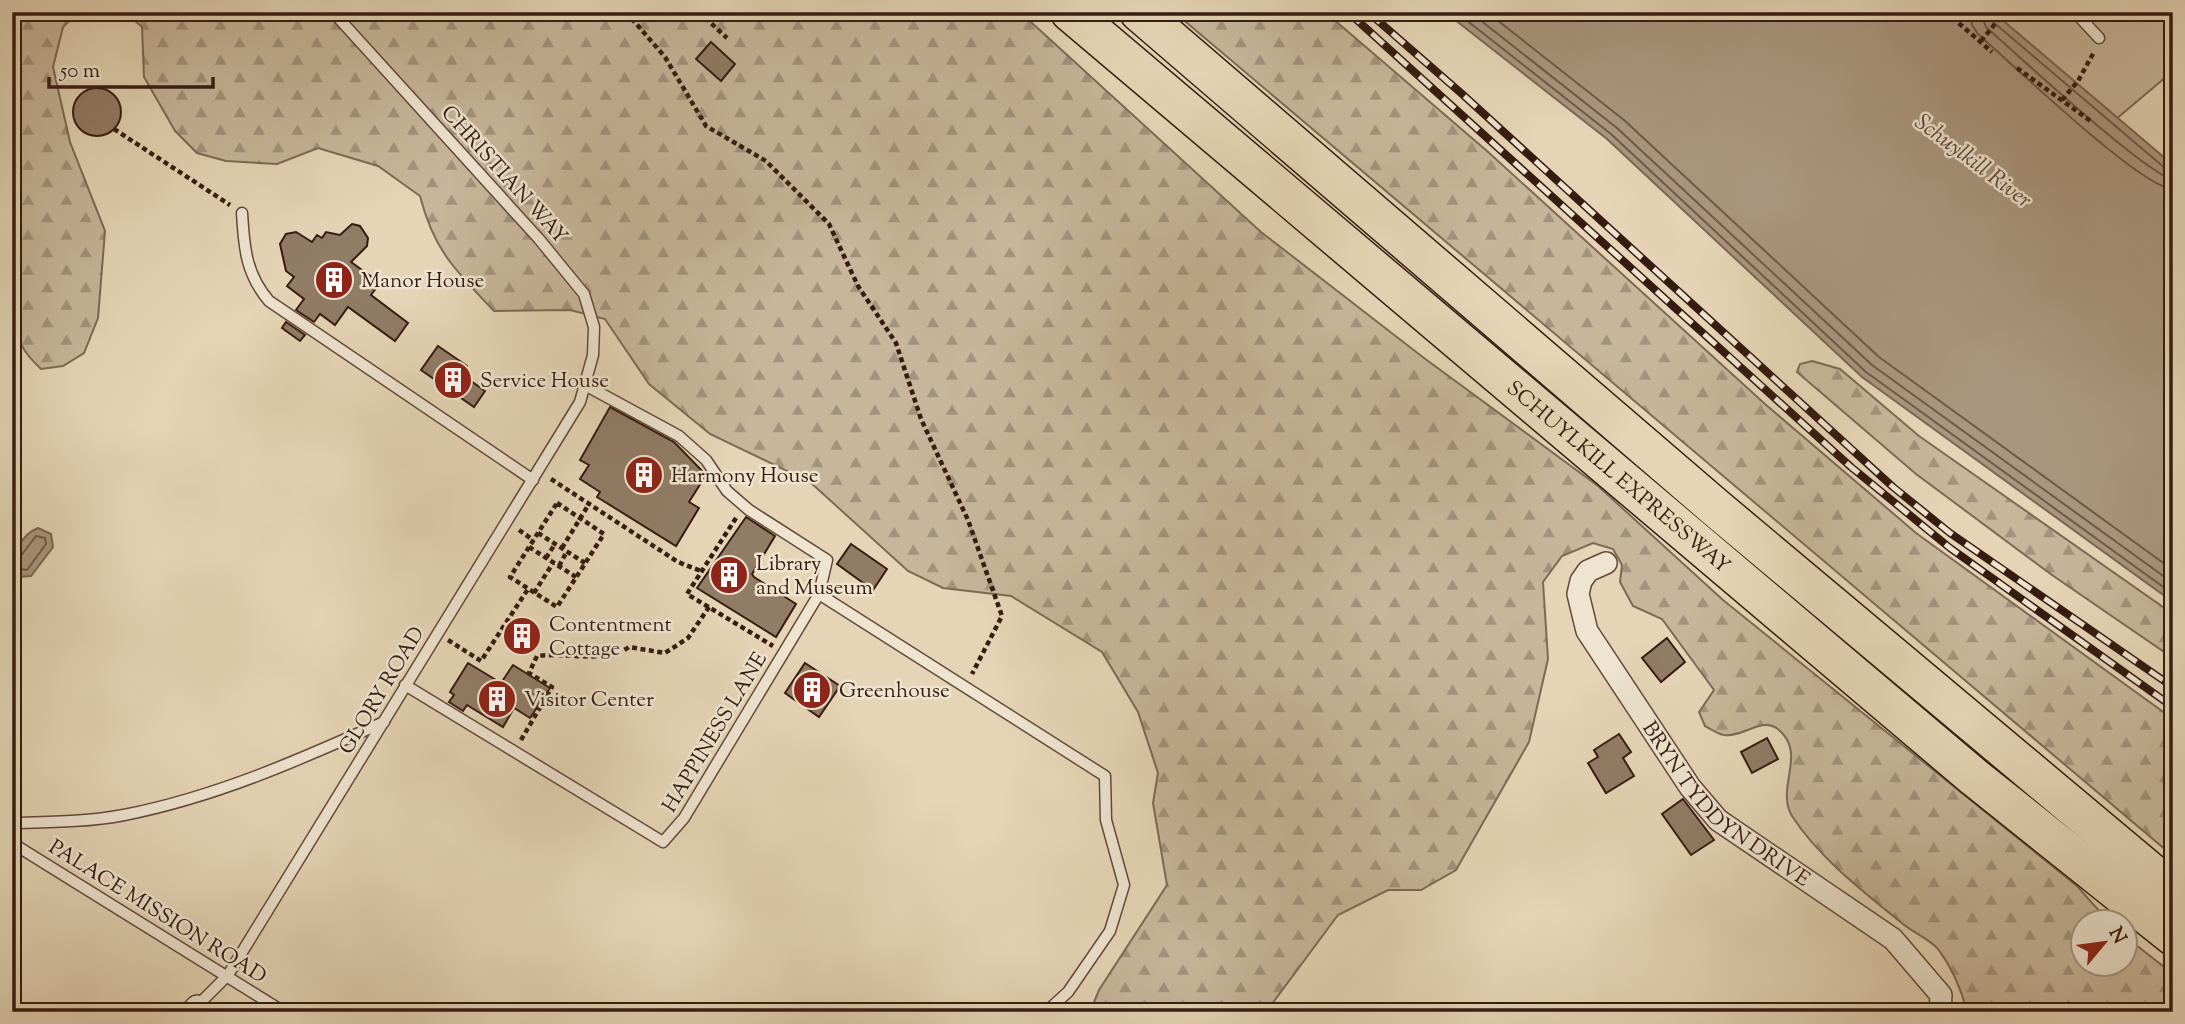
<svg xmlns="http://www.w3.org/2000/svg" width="2185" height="1024" font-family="'Sorts Mill Goudy',serif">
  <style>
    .grass { fill: #c7b69a; stroke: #7e6955; stroke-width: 2 }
    .forest { fill: url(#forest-firs); stroke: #7e6955; stroke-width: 2 }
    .water { fill: #aa967e; stroke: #7c6552; stroke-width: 2 }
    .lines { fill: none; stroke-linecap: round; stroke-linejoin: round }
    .shore { stroke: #705947; stroke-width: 2 }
    .building { fill: #917c66; stroke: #361c10; stroke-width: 2 }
    .service-casing { stroke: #624a3a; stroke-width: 13 }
    .minor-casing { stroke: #624a3a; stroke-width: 24 }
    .motorway-casing { stroke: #361c10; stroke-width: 41 }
    .path { stroke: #361c10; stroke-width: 4.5; stroke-dasharray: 5 3.5; stroke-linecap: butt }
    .service { stroke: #eee4d0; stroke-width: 10 }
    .minor { stroke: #eee4d0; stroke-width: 21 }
    .motorway { stroke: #e5d5b6; stroke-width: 38 }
    .rail-casing { stroke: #361c10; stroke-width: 8 }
    .rail { stroke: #eee4d0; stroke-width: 5; stroke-dasharray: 16; stroke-linecap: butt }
    .labels { text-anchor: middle; stroke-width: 5; stroke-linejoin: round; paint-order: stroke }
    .street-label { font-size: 21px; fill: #361c10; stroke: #eee4d0 }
    .poi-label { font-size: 21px; fill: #361c10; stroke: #eee4d0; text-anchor: start }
    .water-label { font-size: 23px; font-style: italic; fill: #5f4736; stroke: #eee4d0 }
  </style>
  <defs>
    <pattern id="forest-firs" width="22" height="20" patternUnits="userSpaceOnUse" patternTransform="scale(1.75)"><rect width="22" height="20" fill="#c7b69a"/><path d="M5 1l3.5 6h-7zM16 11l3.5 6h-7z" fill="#a2937c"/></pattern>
  </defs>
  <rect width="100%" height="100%" fill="#e5d5b6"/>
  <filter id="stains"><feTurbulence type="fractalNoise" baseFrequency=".00286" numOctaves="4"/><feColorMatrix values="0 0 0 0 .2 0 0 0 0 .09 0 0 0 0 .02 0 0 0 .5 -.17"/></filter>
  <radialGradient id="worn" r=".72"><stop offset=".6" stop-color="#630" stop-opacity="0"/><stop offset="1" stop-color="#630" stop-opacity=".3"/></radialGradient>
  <polygon class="grass" points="1983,12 2173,12 2173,71 2115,120"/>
  <g class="forest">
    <path d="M12,12H78L63,27L53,67L70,142L105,231L98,318L84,353L63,366L41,369C7,337 25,334 12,301Z"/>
    <path d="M125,12H1020L1261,232L1424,358L1598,486L1723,600L2077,886L2109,922H2084V964H2126V937L2173,974V1012H1967C1961,988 1953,969 1938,949C1929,939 1914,933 1903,924C1865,893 1819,858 1792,816C1776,789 1804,758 1783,734C1765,712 1745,738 1724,735C1718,734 1711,729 1705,726L1699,712L1714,690L1662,619L1633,606L1620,582L1622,565L1613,549L1593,543L1562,556L1543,582L1548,659L1529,742L1456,870L1421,890H1388L1338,915L1266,1012H1090L1099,990L1167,885L1153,803L1158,773L1138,712L1102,652L1011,596L943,588L908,571L810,482L710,434L649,384L605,319L570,310L494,311C456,271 434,251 420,196L378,166L318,148L277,164L226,161L197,153L175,131L144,77L142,27Z"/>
    <polygon points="1174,12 1325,12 1487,151 1765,404 1916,533 2173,719 2173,856"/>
    <polygon points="1812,361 1840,369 1919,436 2173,614 2173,658 2052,575 1916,474 1797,372 1800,364"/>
  </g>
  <g class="water">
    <polygon points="1445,12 1993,12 2173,165 2173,602 1862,377 1607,139"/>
    <path d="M38,528L51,534L53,547L31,576L18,577L12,573C12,556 20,535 38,528Z"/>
  </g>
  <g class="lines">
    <g class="shore">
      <polyline points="1456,12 1611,134 1866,372 2173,594"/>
      <polyline points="1470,12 1617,128 1872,365 2173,583"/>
      <polyline points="1487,12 1624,120 1879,357 2173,570"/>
      <path d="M1970,12L1972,25L1978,34C2010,62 2141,188 2173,189"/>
      <path d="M1980,12L1986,27C2012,50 2150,178 2173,179"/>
      <polyline points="1989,12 1992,21 2166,169 2173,170"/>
      <polyline points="12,559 20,557 36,536 45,538 46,544 27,570 12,568"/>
    </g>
  </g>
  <g class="building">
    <polygon points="711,42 735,64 721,81 696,59"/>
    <circle cx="97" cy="112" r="24"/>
    <polygon points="352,224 360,226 368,238 367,246 351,262 380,283 371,295 408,323 395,341 348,307 335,325 320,314 314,322 296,310 304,299 287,286 294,277 286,271 280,244 286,234 296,232 312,242 317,235 322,238 326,232 340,235"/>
    <polygon points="286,322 305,335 300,341 282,328"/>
    <polygon points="438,346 467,366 461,374 485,391 474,407 421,370"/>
    <polygon points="610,407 674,442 706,475 689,502 699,508 676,546 597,497 600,492 580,479 589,465 580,460"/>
    <polygon points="746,517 775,536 752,574 754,577 796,604 776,637 697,588"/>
    <polygon points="851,544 887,569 873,590 837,564"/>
    <polygon points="518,618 540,633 525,654 504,639"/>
    <polygon points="1667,638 1685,662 1661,682 1642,658"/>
    <polygon points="468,663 501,683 513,665 550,688 530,718 514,708 503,727 467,705 463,711 449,702 454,695 450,692"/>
    <polygon points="805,663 840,686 819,717 785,693"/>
    <polygon points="1619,734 1631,752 1623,758 1634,776 1606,793 1588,763 1598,757 1594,750"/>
    <polygon points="1767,738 1778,759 1752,773 1741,752"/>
    <polygon points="1683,799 1714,840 1691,855 1662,814"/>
  </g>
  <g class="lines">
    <defs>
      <g id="service">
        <polyline points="2075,12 2099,38"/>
        <path d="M242,213C244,248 246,274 269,301L533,480"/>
        <polyline points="585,385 679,436 706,460 727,491 749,510 827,560 819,594 1105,776 1106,820 1124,885 1110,931 1068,992 1046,1012"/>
        <polyline points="405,685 663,842 684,818 819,594"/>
        <path d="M12,823C49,822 88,822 124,815C216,797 299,760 384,722"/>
        <polyline points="12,843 284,1012"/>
        <polyline points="197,1006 228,975 580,402 593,355 594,327 584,294 539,239 333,12"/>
      </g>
      <g id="minor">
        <path id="s1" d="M1606,563L1588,571L1581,581L1578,594L1587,631L1690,787L1718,820L1893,939L1941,995L1940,1012"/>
        <polyline points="191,1012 197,1006"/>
      </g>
      <g id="motorway">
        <path id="s2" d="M1070,12L1974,777L2173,936"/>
        <polyline points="1139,12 1716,508 2173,891"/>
      </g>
    </defs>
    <use href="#service" class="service-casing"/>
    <use href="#minor" class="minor-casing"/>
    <use href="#motorway" class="motorway-casing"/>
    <g class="path">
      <polyline points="626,12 665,57 706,126 766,161 829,224 858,286 896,343 921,419 968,520 1002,616 972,674"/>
      <polyline points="699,12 727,38"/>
      <polyline points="1946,12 1992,52"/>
      <polyline points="1981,41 2005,12"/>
      <polyline points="2017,68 2092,122"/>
      <polyline points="2062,100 2078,81 2094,52"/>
      <polyline points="114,129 230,205"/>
      <polyline points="551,479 678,562 701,571"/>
      <polygon points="557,503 604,534 557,607 510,577"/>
      <polyline points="736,518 687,594 773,646"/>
      <polyline points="519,530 533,540"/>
      <polyline points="538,533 585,563"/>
      <polyline points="529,547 576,577"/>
      <polyline points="562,548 589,504"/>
      <polyline points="546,558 555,544"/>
      <polyline points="559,566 567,551"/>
      <polyline points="534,593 553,563"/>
      <polyline points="448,640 481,661 528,589"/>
      <path d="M521,740L552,687L529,673L537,656C566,652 605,664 629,647L665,653L688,638L709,607"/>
    </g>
    <use href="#service" class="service"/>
    <use href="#minor" class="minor"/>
    <use href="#motorway" class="motorway"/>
    <defs>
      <g id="rail">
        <polyline points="1348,12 1851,467 1950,548 2173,707"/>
        <polyline points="1368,12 1461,93 1893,487 1950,533 2173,687"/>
      </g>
    </defs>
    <use href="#rail" class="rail-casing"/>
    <use href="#rail" class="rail"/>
  </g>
  <defs>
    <symbol id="building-disc" viewBox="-11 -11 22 22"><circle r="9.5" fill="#8f2418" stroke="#eee4d0"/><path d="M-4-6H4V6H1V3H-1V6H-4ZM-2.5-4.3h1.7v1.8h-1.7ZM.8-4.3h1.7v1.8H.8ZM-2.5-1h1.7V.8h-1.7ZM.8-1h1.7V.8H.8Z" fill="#fff"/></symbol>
  </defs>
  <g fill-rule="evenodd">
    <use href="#building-disc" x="312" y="258" width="44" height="44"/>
    <use href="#building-disc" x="431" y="358" width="44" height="44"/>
    <use href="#building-disc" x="622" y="453" width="44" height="44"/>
    <use href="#building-disc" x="707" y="553" width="44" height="44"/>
    <use href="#building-disc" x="500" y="614" width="44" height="44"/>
    <use href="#building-disc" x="790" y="668" width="44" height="44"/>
    <use href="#building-disc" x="475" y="677" width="44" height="44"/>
  </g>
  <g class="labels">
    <g class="street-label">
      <text transform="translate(505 174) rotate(48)" y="7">CHRISTIAN WAY</text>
      <text dy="7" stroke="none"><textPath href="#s2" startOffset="719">SCHUYLKILL EXPRESSWAY</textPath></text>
      <text transform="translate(381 690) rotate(-59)" y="7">GLORY ROAD</text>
      <text transform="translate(714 732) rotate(-59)" y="7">HAPPINESS LANE</text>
      <text dy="7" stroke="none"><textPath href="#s1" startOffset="308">BRYN TYDDYN DRIVE</textPath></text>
      <text transform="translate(158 911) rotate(32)" y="7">PALACE MISSION ROAD</text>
    </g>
    <g class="poi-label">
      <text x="361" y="287">Manor House</text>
      <text x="480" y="387">Service House</text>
      <text x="671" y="482">Harmony House</text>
      <text x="756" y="570">Library<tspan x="756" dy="24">and Museum</tspan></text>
      <text x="549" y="631">Contentment<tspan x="549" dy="24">Cottage</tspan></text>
      <text x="839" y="697">Greenhouse</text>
      <text x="524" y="706">Visitor Center</text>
    </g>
    <g class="water-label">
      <text transform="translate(1974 160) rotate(37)" y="8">Schuylkill River</text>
    </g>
  </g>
  <rect width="2185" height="1024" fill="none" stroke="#e5d5b6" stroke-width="42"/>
  <rect x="14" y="14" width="2157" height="996" fill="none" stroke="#361c10" stroke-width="3.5"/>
  <rect x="21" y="21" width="2143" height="982" fill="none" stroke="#361c10" stroke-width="2"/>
  <g transform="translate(2104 943) rotate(61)"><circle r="33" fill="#eee4d0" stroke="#a49483" stroke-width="2"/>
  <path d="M0-5L12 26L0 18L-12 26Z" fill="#8f2418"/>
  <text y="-10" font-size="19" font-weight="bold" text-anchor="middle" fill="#361c10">N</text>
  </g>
  <path d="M49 77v10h164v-10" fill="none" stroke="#361c10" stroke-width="3.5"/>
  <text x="60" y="77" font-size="21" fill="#361c10" stroke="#eee4d0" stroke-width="5" paint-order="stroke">50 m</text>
  <rect width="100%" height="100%" filter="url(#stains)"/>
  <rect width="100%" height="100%" fill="url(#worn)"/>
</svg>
